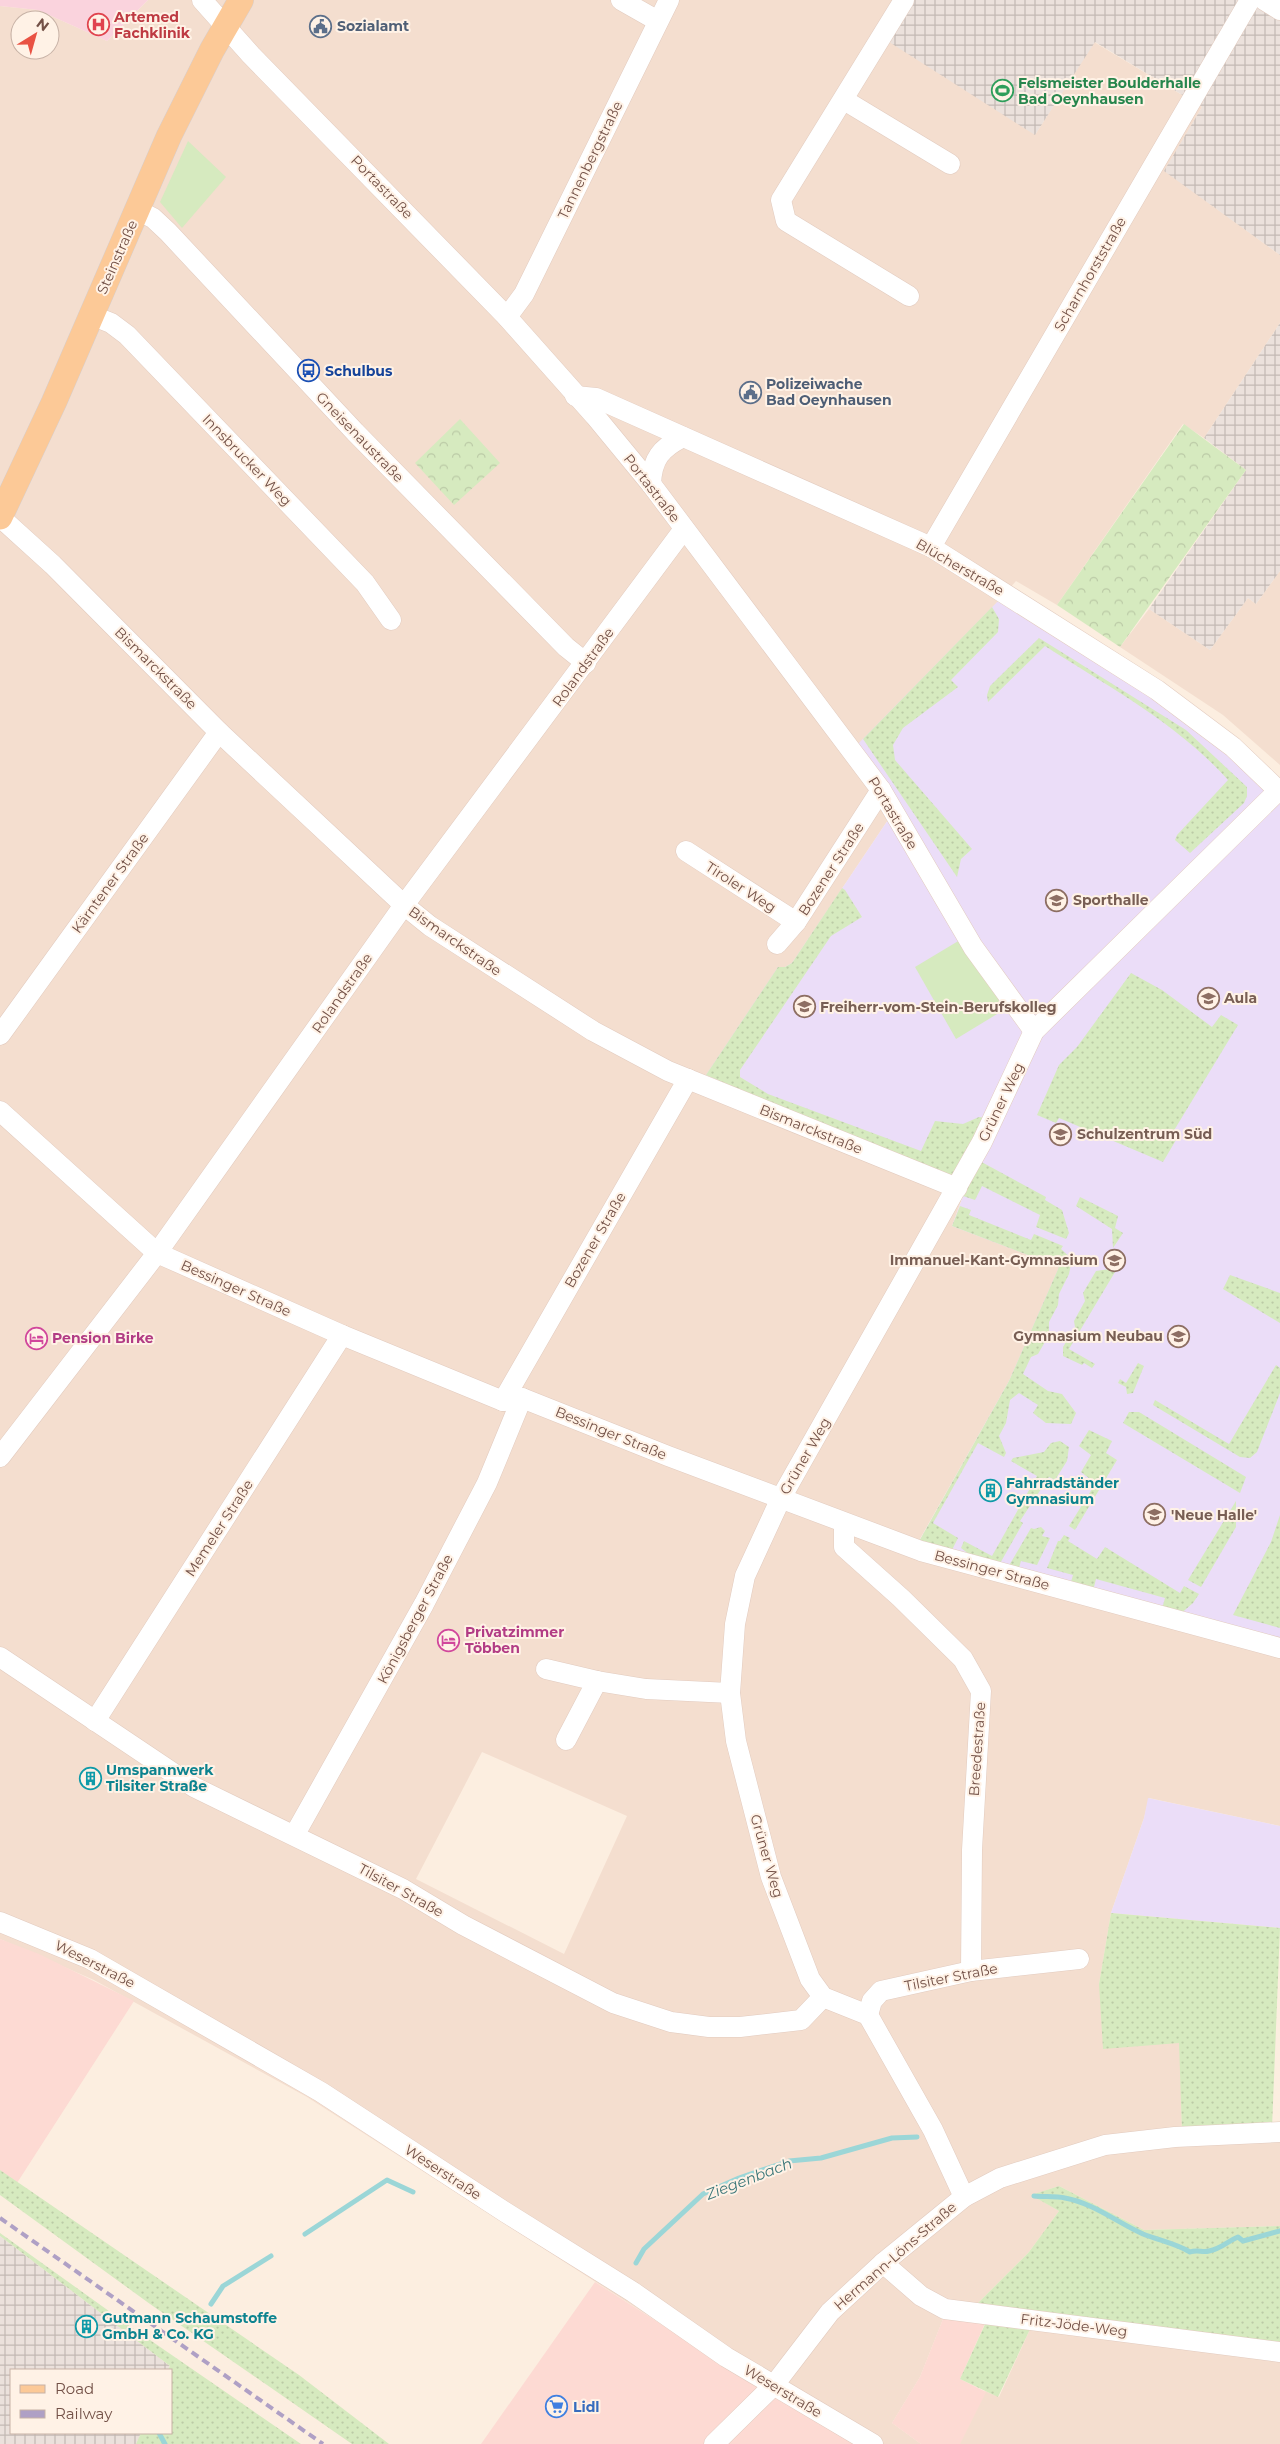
<svg xmlns="http://www.w3.org/2000/svg" width="1280" height="2444" font-family="Montserrat,sans-serif">
  <style>
    .residential { fill: #f4decf; fill-rule: evenodd }
    .commercial { fill: #fddad3 }
    .industrial { fill: url(#industrial-grid) }
    .education { fill: #ebddf8 }
    .medical { fill: #fad3dd }
    .grass { fill: url(#grass-dots) }
    .forest { fill: url(#forest-crowns) }
    .garden { fill: #d6eabf }
    .lines { fill: none; stroke-linecap: round; stroke-linejoin: round }
    .stream { stroke: #9bd6d7; stroke-width: 5 }
    .minor-casing { stroke: #e2cbbf; stroke-width: 21 }
    .major-casing { stroke: #d8cecb; stroke-width: 26 }
    .minor { stroke: #fff; stroke-width: 20 }
    .major { stroke: #fcc997; stroke-width: 25 }
    .rail { stroke: #afa0c5; stroke-width: 4; stroke-dasharray: 8 5; stroke-linecap: butt }
    .labels { text-anchor: middle; stroke-width: 4; stroke-linejoin: round; paint-order: stroke }
    .health-label { font-size: 14px; font-weight: bold; fill: #be3a42; stroke: #fff2e6; text-anchor: start }
    .service-label { font-size: 14px; font-weight: bold; fill: #4e5e75; stroke: #fff2e6; text-anchor: start }
    .leisure-label { font-size: 14px; font-weight: bold; fill: #27864d; stroke: #fff2e6; text-anchor: start }
    .street-label { font-size: 14px; fill: #735147; stroke: #fff2e6 }
    .transit-label { font-size: 14px; font-weight: bold; fill: #164399; stroke: #fff2e6; text-anchor: start }
    .education-label { font-size: 14px; font-weight: bold; fill: #785e54; stroke: #fff2e6; text-anchor: start }
    .hotel-label { font-size: 14px; font-weight: bold; fill: #b23c85; stroke: #fff2e6; text-anchor: start }
    .culture-label { font-size: 14px; font-weight: bold; fill: #0d838f; stroke: #fff2e6; text-anchor: start }
    .shop-label { font-size: 14px; font-weight: bold; fill: #366cbe; stroke: #fff2e6; text-anchor: start }
    .water-label { font-size: 15px; font-style: italic; fill: #3b7779; stroke: #fff2e6 }
  </style>
  <defs>
    <pattern id="industrial-grid" width="8" height="8" patternUnits="userSpaceOnUse" patternTransform="scale(1.25)"><rect width="8" height="8" fill="#ebe1dc"/><path d="M0 4h8M4 0v8" fill="none" stroke="#c3b9b4"/></pattern>
    <pattern id="grass-dots" width="8" height="8" patternUnits="userSpaceOnUse" patternTransform="scale(1.25)"><rect width="8" height="8" fill="#d6eabf"/><path d="M2 2h.1M6 6h.1" fill="none" stroke="#bbcaa6" stroke-width="1.8" stroke-linecap="round"/></pattern>
    <pattern id="forest-crowns" width="20" height="18" patternUnits="userSpaceOnUse" patternTransform="scale(1.25)"><rect width="20" height="18" fill="#d6eabf"/><path d="M2 6a3 3 0 1 1 6 0M12 15a3 3 0 1 1 6 0" fill="none" stroke="#bbcaa6"/></pattern>
  </defs>
  <rect width="100%" height="100%" fill="#fceee0"/>
  <g class="residential">
    <path d="M148,0H911L1035,135L1094,42L1202,107L1165,171L1280,255V323L1204,438L1183,424L1057,605L1016,581L1003,596L896,808L792,963L785,967L707,1076L966,1187L952,1226L1060,1267L1009,1381L917,1544L1280,1642V1826L1149,1798L1144,1818L1111,1913L1099,1984L1180,2043L1182,2133L1280,2127V2226L1144,2230L1059,2186L1032,2195L1059,2211L1029,2252L974,2307L949,2304L920,2377L892,2423L921,2444H855L769,2393L307,2097L94,1980L0,1939V6L38,10L107,41ZM20,20H50V50H20ZM482,1752L627,1816L564,1954L416,1879Z"/>
    <polygon points="1280,571 1280,765 1223,715 1120,647 1149,609 1210,650 1248,598 1256,604"/>
    <polygon points="1032,2325 1280,2358 1280,2444 959,2444 985,2391 999,2397"/>
  </g>
  <g class="commercial">
    <polygon points="0,1939 39,1954 134,2001 17,2183 0,2170"/>
    <polygon points="595,2282 769,2393 855,2444 481,2444"/>
    <polygon points="949,2304 992,2308 960,2379 986,2392 960,2444 921,2444 892,2423 920,2377"/>
  </g>
  <g class="industrial">
    <polygon points="911,0 1280,0 1280,255 1164,171 1202,107 1095,42 1035,135 886,40"/>
    <polygon points="1280,323 1280,571 1256,604 1248,598 1210,650 1149,609 1246,470 1204,438"/>
    <polygon points="0,2236 170,2366 168,2370 11,2370 11,2433 141,2433 136,2444 0,2444"/>
  </g>
  <g class="education">
    <polygon points="1003,596 1155,695 1280,798 1280,1642 917,1545 1009,1381 1059,1267 952,1226 966,1188 706,1075 778,967 785,967 792,963 896,808 853,749"/>
    <polygon points="1148,1798 1280,1826 1280,1928 1111,1913 1144,1818"/>
  </g>
  <polygon class="medical" points="0,0 148,0 107,41 38,10 0,6"/>
  <g class="grass">
    <polygon points="992,607 999,619 998,632 951,680 958,687 903,728 893,745 895,760 972,849 961,859 957,877 863,739"/>
    <path d="M1039,638L1186,730L1247,787V796L1244,803L1190,853L1175,840L1177,835L1228,780C1178,724 1109,687 1045,646L988,702L987,695L990,686Z"/>
    <polygon points="842,888 845,890 862,917 831,936 740,1070 740,1077 768,1094 921,1151 935,1121 963,1124 979,1117 986,1118 952,1182 706,1075 778,967 785,967 792,963"/>
    <polygon points="1131,973 1162,990 1212,1027 1221,1015 1238,1025 1170,1137 1176,1140 1163,1162 1059,1118 1056,1123 1037,1115 1059,1065 1077,1047"/>
    <polygon points="976,1159 1046,1197 1045,1200 1062,1210 1069,1233 1066,1239 1036,1227 1040,1215 982,1186 975,1200 963,1196"/>
    <polygon points="1080,1197 1118,1216 1115,1228 1123,1233 1113,1248 1112,1229 1076,1206"/>
    <polygon points="960,1206 971,1210 969,1215 1031,1240 1034,1234 1063,1246 1061,1249 1072,1259 1069,1274 1059,1294 1058,1305 1049,1322 1049,1335 1038,1354 1031,1357 1023,1374 1048,1391 1062,1394 1076,1413 1071,1424 1046,1423 1033,1413 1038,1405 1019,1393 1010,1400 1006,1423 999,1436 1006,1453 1004,1457 978,1443 933,1523 958,1538 950,1554 917,1545 1009,1381 1059,1267 952,1226"/>
    <polygon points="1109,1269 1115,1272 1069,1349 1095,1364 1092,1368 1084,1363 1082,1365 1063,1356 1063,1347 1075,1327 1074,1321 1085,1301 1083,1293 1096,1271"/>
    <polygon points="1230,1275 1280,1293 1280,1323 1223,1289"/>
    <polygon points="1138,1363 1144,1366 1133,1393 1127,1394 1126,1387 1118,1383 1120,1379 1126,1383"/>
    <polygon points="1276,1365 1280,1368 1280,1393 1257,1452 1250,1458 1240,1457 1153,1405 1155,1400 1229,1444"/>
    <polygon points="1129,1412 1139,1412 1246,1477 1240,1493 1123,1423"/>
    <polygon points="1089,1430 1112,1441 1106,1453 1117,1460 1075,1530 1069,1526 1092,1489 1090,1479 1081,1472 1091,1455 1079,1446"/>
    <polygon points="1060,1441 1069,1447 1067,1461 1055,1480 1049,1477 1020,1521 1023,1523 998,1567 979,1562 961,1548 964,1541 992,1556 1037,1476 1011,1461 1013,1458 1044,1452 1051,1443"/>
    <polygon points="1236,1501 1236,1527 1201,1587 1188,1580"/>
    <polygon points="1280,1515 1280,1628 1233,1615 1271,1542"/>
    <polygon points="1041,1527 1045,1531 1042,1536 1050,1538 1037,1565 1021,1561 1018,1571 1007,1569 1031,1528 1034,1529"/>
    <polygon points="1064,1535 1070,1538 1068,1541 1097,1559 1105,1547 1180,1593 1184,1586 1199,1594 1193,1603 1178,1616 1162,1609 1165,1598 1096,1579 1093,1591 1070,1585 1073,1575 1047,1568 1058,1541 1060,1541"/>
    <polygon points="1111,1913 1280,1928 1272,2128 1182,2133 1179,2043 1103,2049 1099,1984"/>
    <polygon points="0,2170 299,2375 389,2444 352,2444 150,2304 0,2195"/>
    <polygon points="1059,2186 1144,2230 1280,2226 1280,2358 1032,2325 998,2397 960,2379 992,2309 974,2307 1029,2252 1059,2211 1031,2195"/>
    <polygon points="0,2233 134,2329 301,2444 136,2444 141,2433 171,2433 171,2370 168,2370 170,2366 0,2236"/>
  </g>
  <g class="forest">
    <polygon points="460,419 500,463 454,505 415,463"/>
    <polygon points="1184,424 1246,470 1120,647 1057,605"/>
  </g>
  <g class="garden">
    <polygon points="188,141 226,177 182,228 160,202"/>
    <polygon points="965,937 1007,1008 956,1039 915,967"/>
  </g>
  <g class="lines">
    <g class="stream">
      <path d="M1034,2196C1044,2197 1056,2196 1065,2198C1093,2203 1118,2223 1143,2234C1158,2240 1177,2244 1190,2252C1198,2249 1202,2253 1209,2251C1221,2249 1228,2241 1238,2237L1243,2241L1280,2231"/>
      <polyline points="305,2234 387,2180 413,2192"/>
      <polyline points="636,2263 644,2249 703,2194 739,2178 789,2161 821,2158 892,2138 917,2137"/>
      <polyline points="211,2304 223,2286 271,2256"/>
      <polyline points="159,2433 165,2444"/>
    </g>
    <defs>
      <g id="minor">
        <polyline points="202,0 251,55 507,317 595,416 651,484 881,790 973,947 1034,1031"/>
        <polyline points="621,0 658,21"/>
        <polyline points="904,0 781,200 786,221 909,296"/>
        <polyline points="1264,0 1280,10"/>
        <polyline points="844,100 950,164"/>
        <polyline points="137,210 153,218 168,232 355,432 566,647 586,663"/>
        <polyline points="91,315 111,323 127,335 365,583 391,620"/>
        <polyline points="507,317 524,294 669,0"/>
        <polyline points="575,396 596,398 931,547 1157,690 1233,747 1280,792"/>
        <path d="M651,484C652,459 661,448 683,437"/>
        <polyline points="0,517 53,565 219,732 404,905 430,926 593,1031 668,1071 957,1188"/>
        <polyline points="931,547 1250,0"/>
        <polyline points="686,851 796,922"/>
        <polyline points="777,944 796,922 881,790"/>
        <polyline points="0,1035 219,732"/>
        <polyline points="0,1111 157,1253 342,1335 503,1401 522,1398 668,1456 921,1551 1280,1648"/>
        <polyline points="503,1401 688,1079"/>
        <polyline points="0,1457 157,1253 404,905 684,529"/>
        <polyline points="844,1523 844,1547 901,1598 963,1659 981,1691 972,1850 971,1971"/>
        <polyline points="0,1657 194,1787 403,1889 463,1925 613,2003 671,2022 709,2027 740,2027 801,2020 823,1997"/>
        <polyline points="546,1669 597,1681 646,1689 730,1693"/>
        <polyline points="95,1721 342,1335"/>
        <polyline points="566,1740 597,1681"/>
        <polyline points="295,1834 424,1604 487,1483 522,1398"/>
        <polyline points="0,1922 90,1959 321,2092 505,2212 633,2292 726,2357 873,2444"/>
        <polyline points="868,2015 872,2001 881,1991 971,1971 1079,1959"/>
        <polyline points="964,2197 933,2130 868,2015 823,1997 810,1979 771,1877 736,1741 730,1693 735,1624 745,1576 781,1498 982,1142 1034,1031 1280,789"/>
        <polyline points="883,2263 921,2296 945,2309 1280,2352"/>
        <polyline points="714,2444 774,2385 830,2312 883,2263 964,2197 1000,2178 1105,2145 1175,2137 1280,2132"/>
      </g>
      <polyline id="major" points="0,517 54,402 169,136 212,50 241,0"/>
    </defs>
    <use href="#minor" class="minor-casing"/>
    <use href="#major" class="major-casing"/>
    <use href="#minor" class="minor"/>
    <use href="#major" class="major"/>
    <polyline class="rail" points="0,2218 323,2444"/>
  </g>
  <defs>
    <symbol id="hospital-ring" viewBox="-11 -11 22 22"><circle r="9.5" fill="#fff2e6" stroke="#e0444e" stroke-width="1.5"/><path d="M-5-5h3v3.5h4V-5h3V5h-3V1.5h-4V5h-3Z" fill="#e0444e"/></symbol>
    <symbol id="civic-ring" viewBox="-11 -11 22 22"><circle r="9.5" fill="#fff2e6" stroke="#5c6f8a" stroke-width="1.5"/><path d="M-.6-6.5H3V-4.5H.6V-3L4-1V1h2V6H-6V1h2V-1L-.6-3ZM-1.2 2.5V6h2.4V2.5Z" fill="#5c6f8a"/></symbol>
    <symbol id="stadium-ring" viewBox="-11 -11 22 22"><circle r="9.5" fill="#fff2e6" stroke="#2e9e5b" stroke-width="1.5"/><path d="M0-5a6.5 5 0 1 0 0 10a6.5 5 0 1 0 0-10ZM-3.5-1.8h7v3.6h-7Z" fill="#2e9e5b"/></symbol>
    <symbol id="bus-ring" viewBox="-11 -11 22 22"><circle r="9.5" fill="#fff2e6" stroke="#1a4fb4" stroke-width="1.5"/><path d="M-5-6H5V4H4V6H2V4H-2V6H-4V4H-5ZM-3.5-4V0h7V-4ZM-3.5 1.2v1.5H-2V1.2ZM2 1.2v1.5H3.5V1.2Z" fill="#1a4fb4"/></symbol>
    <symbol id="school-ring" viewBox="-11 -11 22 22"><circle r="9.5" fill="#fff2e6" stroke="#8d6e63" stroke-width="1.5"/><path d="M0-5L7-2L0 1L-7-2ZM-4 1L0 2.5L4 1V4Q0 6-4 4Z" fill="#8d6e63"/></symbol>
    <symbol id="hotel-ring" viewBox="-11 -11 22 22"><circle r="9.5" fill="#fff2e6" stroke="#d1479c" stroke-width="1.5"/><path d="M-6-4.5h1.5V1H6V5H4.5V3h-9V5H-6ZM-4 0a1.8 1.8 0 1 1 3.6 0ZM.5 0V-2.5h3Q6-2.5 6 0Z" fill="#d1479c"/></symbol>
    <symbol id="building-ring" viewBox="-11 -11 22 22"><circle r="9.5" fill="#fff2e6" stroke="#0f9aa8" stroke-width="1.5"/><path d="M-4-6H4V6H1V3H-1V6H-4ZM-2.5-4.3h1.7v1.8h-1.7ZM.8-4.3h1.7v1.8H.8ZM-2.5-1h1.7V.8h-1.7ZM.8-1h1.7V.8H.8Z" fill="#0f9aa8"/></symbol>
    <symbol id="supermarket-ring" viewBox="-11 -11 22 22"><circle r="9.5" fill="#fff2e6" stroke="#3f7fe0" stroke-width="1.5"/><path d="M-6-5.5h2.5l.6 2H6L4.5 2H-2.5L-4.4-4H-6ZM-1.5 3.2a1.3 1.3 0 1 0 .1 0ZM3 3.2a1.3 1.3 0 1 0 .1 0Z" fill="#3f7fe0"/></symbol>
  </defs>
  <g fill-rule="evenodd">
    <use href="#hospital-ring" x="86" y="12" width="25" height="25"/>
    <use href="#civic-ring" x="308" y="14" width="25" height="25"/>
    <use href="#stadium-ring" x="990" y="78" width="25" height="25"/>
    <use href="#bus-ring" x="296" y="358" width="25" height="25"/>
    <use href="#civic-ring" x="738" y="380" width="25" height="25"/>
    <use href="#school-ring" x="1044" y="888" width="25" height="25"/>
    <use href="#school-ring" x="1196" y="986" width="25" height="25"/>
    <use href="#school-ring" x="792" y="994" width="25" height="25"/>
    <use href="#school-ring" x="1048" y="1122" width="25" height="25"/>
    <use href="#school-ring" x="1102" y="1248" width="25" height="25"/>
    <use href="#school-ring" x="1166" y="1324" width="25" height="25"/>
    <use href="#hotel-ring" x="24" y="1326" width="25" height="25"/>
    <use href="#building-ring" x="978" y="1478" width="25" height="25"/>
    <use href="#school-ring" x="1142" y="1502" width="25" height="25"/>
    <use href="#hotel-ring" x="436" y="1628" width="25" height="25"/>
    <use href="#building-ring" x="78" y="1766" width="25" height="25"/>
    <use href="#building-ring" x="74" y="2314" width="25" height="25"/>
    <use href="#supermarket-ring" x="544" y="2394" width="25" height="25"/>
  </g>
  <g class="labels">
    <g class="health-label">
      <text x="114" y="22">Artemed<tspan x="114" dy="16">Fachklinik</tspan></text>
    </g>
    <g class="service-label">
      <text x="337" y="31">Sozialamt</text>
      <text x="766" y="389">Polizeiwache<tspan x="766" dy="16">Bad Oeynhausen</tspan></text>
    </g>
    <g class="leisure-label">
      <text x="1018" y="88">Felsmeister Boulderhalle<tspan x="1018" dy="16">Bad Oeynhausen</tspan></text>
    </g>
    <g class="street-label">
      <text transform="translate(590 160) rotate(-64)" y="5">Tannenbergstraße</text>
      <text transform="translate(382 187) rotate(46)" y="5">Portastraße</text>
      <text transform="translate(117 257) rotate(-66)" y="5">Steinstraße</text>
      <text transform="translate(1090 274) rotate(-60)" y="5">Scharnhorststraße</text>
      <text transform="translate(360 437) rotate(46)" y="5">Gneisenaustraße</text>
      <text transform="translate(247 460) rotate(46)" y="5">Innsbrucker Weg</text>
      <text transform="translate(652 488) rotate(52)" y="5">Portastraße</text>
      <text transform="translate(960 567) rotate(30)" y="5">Blücherstraße</text>
      <text transform="translate(583 667) rotate(-54)" y="5">Rolandstraße</text>
      <text transform="translate(156 668) rotate(45)" y="5">Bismarckstraße</text>
      <text transform="translate(893 813) rotate(59)" y="5">Portastraße</text>
      <text transform="translate(831 869) rotate(-57)" y="5">Bozener Straße</text>
      <text transform="translate(110 883) rotate(-54)" y="5">Kärntener Straße</text>
      <text transform="translate(741 887) rotate(33)" y="5">Tiroler Weg</text>
      <text transform="translate(455 941) rotate(35)" y="5">Bismarckstraße</text>
      <text transform="translate(342 993) rotate(-55)" y="5">Rolandstraße</text>
      <text transform="translate(1001 1102) rotate(-64)" y="5">Grüner Weg</text>
      <text transform="translate(811 1129) rotate(22)" y="5">Bismarckstraße</text>
      <text transform="translate(595 1240) rotate(-60)" y="5">Bozener Straße</text>
      <text transform="translate(236 1288) rotate(24)" y="5">Bessinger Straße</text>
      <text transform="translate(611 1433) rotate(22)" y="5">Bessinger Straße</text>
      <text transform="translate(805 1456) rotate(-60)" y="5">Grüner Weg</text>
      <text transform="translate(219 1528) rotate(-57)" y="5">Memeler Straße</text>
      <text transform="translate(992 1570) rotate(15)" y="5">Bessinger Straße</text>
      <text transform="translate(415 1619) rotate(-62)" y="5">Königsberger Straße</text>
      <text transform="translate(977 1749) rotate(-86)" y="5">Breedestraße</text>
      <text transform="translate(767 1856) rotate(74)" y="5">Grüner Weg</text>
      <text transform="translate(401 1890) rotate(29)" y="5">Tilsiter Straße</text>
      <text transform="translate(95 1964) rotate(27)" y="5">Weserstraße</text>
      <text transform="translate(951 1977) rotate(-11)" y="5">Tilsiter Straße</text>
      <text transform="translate(443 2172) rotate(33)" y="5">Weserstraße</text>
      <text transform="translate(895 2256) rotate(-41)" y="5">Hermann-Löns-Straße</text>
      <text transform="translate(1074 2325) rotate(7)" y="5">Fritz-Jöde-Weg</text>
      <text transform="translate(783 2391) rotate(31)" y="5">Weserstraße</text>
    </g>
    <g class="transit-label">
      <text x="325" y="376">Schulbus</text>
    </g>
    <g class="education-label">
      <text x="1073" y="905">Sporthalle</text>
      <text x="1224" y="1003">Aula</text>
      <text x="820" y="1012">Freiherr-vom-Stein-Berufskolleg</text>
      <text x="1077" y="1139">Schulzentrum Süd</text>
      <text x="1098" y="1265" text-anchor="end">Immanuel-Kant-Gymnasium</text>
      <text x="1163" y="1341" text-anchor="end">Gymnasium Neubau</text>
      <text x="1171" y="1520">'Neue Halle'</text>
    </g>
    <g class="hotel-label">
      <text x="52" y="1343">Pension Birke</text>
      <text x="465" y="1637">Privatzimmer<tspan x="465" dy="16">Többen</tspan></text>
    </g>
    <g class="culture-label">
      <text x="1006" y="1488">Fahrradständer<tspan x="1006" dy="16">Gymnasium</tspan></text>
      <text x="106" y="1775">Umspannwerk<tspan x="106" dy="16">Tilsiter Straße</tspan></text>
      <text x="102" y="2323">Gutmann Schaumstoffe<tspan x="102" dy="16">GmbH &amp; Co. KG</tspan></text>
    </g>
    <g class="shop-label">
      <text x="573" y="2412">Lidl</text>
    </g>
    <g class="water-label">
      <text transform="translate(749 2179) rotate(-21)" y="5">Ziegenbach</text>
    </g>
  </g>
  <rect x="10" y="2369" width="162" height="65" fill="#fff2e6" stroke="#c7b2a6"/>
  <rect x="20" y="2385" width="25" height="8" fill="#fcc997" stroke="#c7b2a6"/>
  <text x="55" y="2394" font-size="15" fill="#735147">Road</text>
  <rect x="20" y="2410" width="25" height="8" fill="#afa0c5" stroke="#c7b2a6"/>
  <text x="55" y="2419" font-size="15" fill="#735147">Railway</text>
  <g transform="translate(35 35) rotate(37)"><circle r="24" fill="#fff2e6" stroke="#c7b2a6"/>
  <path d="M0-4L9 19L0 12L-9 19Z" fill="#e95243"/>
  <text y="-8" font-size="14" font-weight="bold" text-anchor="middle" fill="#735147">N</text>
  </g>
</svg>
